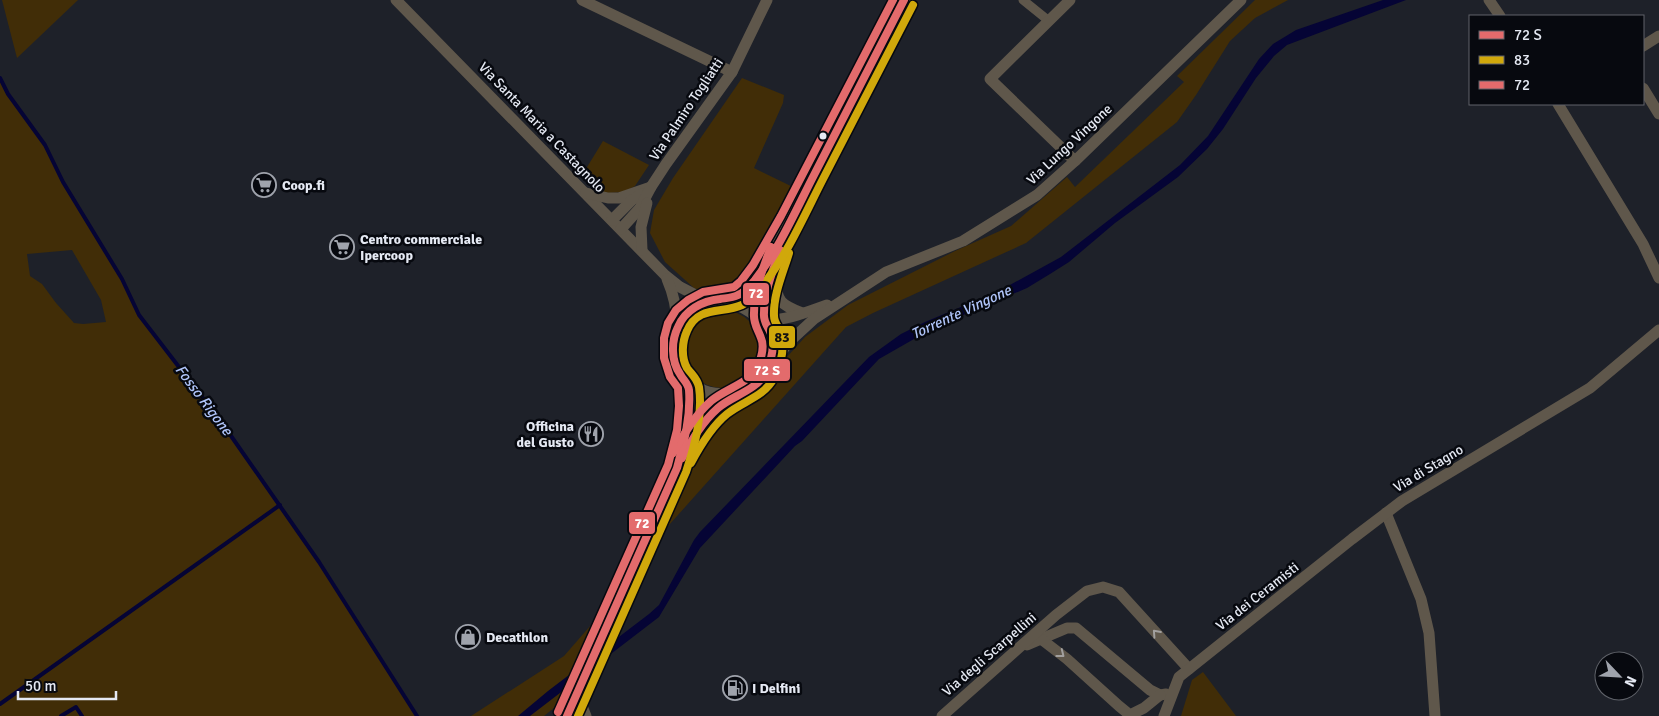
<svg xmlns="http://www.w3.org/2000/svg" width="1659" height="716" font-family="Signika,sans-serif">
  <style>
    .green { fill: #412d07; fill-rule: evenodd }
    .water { fill: #050435 }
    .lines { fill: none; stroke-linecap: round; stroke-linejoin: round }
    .stream { stroke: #050435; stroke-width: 4 }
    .pedestrian { stroke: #5f574b; stroke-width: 9 }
    .minor { stroke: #5f574b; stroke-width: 11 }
    .primary { stroke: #5f584c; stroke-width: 19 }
    .bus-1-casing { stroke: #07090f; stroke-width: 11 }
    .bus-2-casing { stroke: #07090f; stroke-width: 11 }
    .bus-3-casing { stroke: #07090f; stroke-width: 11 }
    .bus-1 { stroke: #e36b6c; stroke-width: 8 }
    .bus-2 { stroke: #d0a80b; stroke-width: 8 }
    .bus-3 { stroke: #e36b6c; stroke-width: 8 }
    .oneway { stroke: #a2a09f }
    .bus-dot { fill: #e5e9f3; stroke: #07090f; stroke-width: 2 }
    .labels { text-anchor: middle; stroke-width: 5; stroke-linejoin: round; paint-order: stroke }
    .street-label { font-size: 14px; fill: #e5e9f3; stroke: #07090f }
    .poi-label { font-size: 14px; font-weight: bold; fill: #e5e9f3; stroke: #07090f; text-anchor: start }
    .water-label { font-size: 15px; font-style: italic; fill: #b0c5fa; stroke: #07090f }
    .line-badge { stroke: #07090f; stroke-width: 2 }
    .badge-label { font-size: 14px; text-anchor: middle; font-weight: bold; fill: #fff }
    .pale-badge-label { font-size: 14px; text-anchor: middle; font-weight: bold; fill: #111 }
  </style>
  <rect width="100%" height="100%" fill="#1e2129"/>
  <g class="green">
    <polygon points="2,0 78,0 17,58"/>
    <polygon points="1255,0 1288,0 1255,18 1230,41 1196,95 1177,122 1026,243 873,313 846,327 661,534 694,460 711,427 777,368 805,337 848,305 955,251 1011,226 1067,177 1075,187 1184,82 1177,76"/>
    <path d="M0,78L8,94L45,145L63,182L122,279L139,315L222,423L319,562L417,716H0ZM72,250L101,300L106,322L83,324L74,323L56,303L42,284L30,276L27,254Z"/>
    <polygon points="742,78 784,95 783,103 754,168 797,189 757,266 732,290 704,292 694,288 665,262 650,233 654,210 673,178"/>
    <polygon points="603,141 649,165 635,186 624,192 608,193 594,189 581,177"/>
    <circle cx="722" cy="349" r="39"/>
    <polygon points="625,586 579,688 544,716 471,716 564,656"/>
    <polygon points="1203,672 1236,716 1181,716 1192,680"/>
  </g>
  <polygon class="water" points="1383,0 1406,0 1287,45 1274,56 1256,78 1223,129 1207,149 1178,177 1115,223 1069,262 1050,274 1027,288 935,327 879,359 802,441 795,446 700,548 659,617 530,716 518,716 548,691 649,614 659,605 694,540 700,532 869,357 901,334 925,322 999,291 1061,257 1180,165 1208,136 1259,59 1273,44 1296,30"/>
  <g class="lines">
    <g class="stream">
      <polyline points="0,78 8,94 45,145 63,182 122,279 139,315 222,423 319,562 417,716"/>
      <polyline points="0,704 280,505"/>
      <polyline points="61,716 76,707 82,716"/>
    </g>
    <polyline class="pedestrian" points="1023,0 1049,21"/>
    <g class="minor">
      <polyline points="396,0 665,275 680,287 707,301"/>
      <polyline points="582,0 732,72"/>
      <polyline points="1070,0 990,79 1075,161"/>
      <polyline points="1489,0 1500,16"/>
      <polyline points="1643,46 1659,36"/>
      <polyline points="1643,88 1659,114"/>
      <polyline points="1558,104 1643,244 1659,278"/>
      <polyline points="586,193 608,198 619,198 651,187"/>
      <polyline points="612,220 632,200 642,194"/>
      <polyline points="621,229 640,208 651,187 666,164 732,72 767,0"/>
      <polyline points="642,250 641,227 647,203"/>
      <path d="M667,279C674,295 677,309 677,326"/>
      <path d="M775,279C777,302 781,305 802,313"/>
      <path d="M764,320C786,321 807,312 827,305"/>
      <polyline points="772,363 789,342 814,319 886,272 963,241 1037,195 1075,161 1241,0"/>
      <polyline points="1386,513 1421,599 1429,633 1435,716"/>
      <polyline points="1041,639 1067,628 1076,628 1150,690 1160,695 1166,694"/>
      <polyline points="1027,645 1041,639 1067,659 1119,706 1130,715 1144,708 1160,695"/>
      <polyline points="577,694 586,716"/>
      <polyline points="942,716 1056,615 1087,591 1103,587 1119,592 1189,669"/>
      <polyline points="1164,716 1179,677 1352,539 1402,501 1590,388 1659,330"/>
    </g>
    <g class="primary">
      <path d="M730,298C749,290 759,272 771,256L904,0"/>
      <polyline points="764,320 766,295 778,255"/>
      <path d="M683,445C690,424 690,407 688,385"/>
      <path d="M567,716L677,468C689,446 699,425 718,409C736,392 758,393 769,366C791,312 712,270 680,323C665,347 675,382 702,394C711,398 721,398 732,398"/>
    </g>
    <defs>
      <g id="bus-1">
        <path d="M682,458C692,440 702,422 718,408C733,395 756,391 766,372C771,361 775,346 771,334C768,326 763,322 764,313C764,292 773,270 780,250"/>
        <path d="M567,716L677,468C684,442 691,417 689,390C688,383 683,380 680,374C671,361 671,341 678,327C685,310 702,301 720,299C726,298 732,298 738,295C745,292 750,286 755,280C779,249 796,210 814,175C844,116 874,58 904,0"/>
      </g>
      <g id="bus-2">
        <path d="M691,463C700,446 711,427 727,414C743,401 764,397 774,378C781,364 785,348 781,333C779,327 774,323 774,316C773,295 783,273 789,253"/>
        <path d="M578,716L686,472C695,445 703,415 699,387C697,378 692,375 687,368C681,357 682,342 687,331C698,305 722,314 742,305C751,301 758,292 764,284C788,253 805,214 823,179C853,121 883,63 913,5"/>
      </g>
      <g id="bus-3">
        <path d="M673,453C684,434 695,415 711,401C725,389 748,384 757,368C761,359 765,347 761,338C758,329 753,324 754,313C754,290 763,268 771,247"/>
        <polyline points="558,712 668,465 677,430 679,406 678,388 670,377 664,358 664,338 668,323 676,310 688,300 703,292 734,287 741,281 753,265 781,216 893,0"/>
      </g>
    </defs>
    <use href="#bus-1" class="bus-1-casing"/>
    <use href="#bus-2" class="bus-2-casing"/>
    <use href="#bus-3" class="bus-3-casing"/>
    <use href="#bus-1" class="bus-1"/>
    <use href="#bus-2" class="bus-2"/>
    <use href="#bus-3" class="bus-3"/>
  </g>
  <defs><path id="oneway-chevron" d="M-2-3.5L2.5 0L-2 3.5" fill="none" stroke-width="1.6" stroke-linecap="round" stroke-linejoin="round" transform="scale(1.25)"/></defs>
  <g class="oneway">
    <use href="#oneway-chevron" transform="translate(1156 633) rotate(-132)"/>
    <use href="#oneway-chevron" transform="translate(1061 654) rotate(38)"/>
  </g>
  <defs>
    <symbol id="supermarket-ring" viewBox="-11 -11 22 22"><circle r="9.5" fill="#07090f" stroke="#9fa3ac" stroke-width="1.5"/><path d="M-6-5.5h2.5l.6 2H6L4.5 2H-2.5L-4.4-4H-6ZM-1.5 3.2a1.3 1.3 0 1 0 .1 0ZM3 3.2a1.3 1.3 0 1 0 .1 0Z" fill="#9fa3ac"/></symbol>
    <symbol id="restaurant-ring" viewBox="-11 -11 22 22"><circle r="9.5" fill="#07090f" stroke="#9fa3ac" stroke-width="1.5"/><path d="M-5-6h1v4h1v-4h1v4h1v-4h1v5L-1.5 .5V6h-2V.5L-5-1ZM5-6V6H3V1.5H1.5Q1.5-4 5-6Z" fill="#9fa3ac"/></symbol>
    <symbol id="shop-ring" viewBox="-11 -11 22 22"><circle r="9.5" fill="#07090f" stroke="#9fa3ac" stroke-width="1.5"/><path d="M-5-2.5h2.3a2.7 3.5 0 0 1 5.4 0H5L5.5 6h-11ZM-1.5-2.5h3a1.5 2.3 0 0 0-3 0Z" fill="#9fa3ac"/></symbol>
    <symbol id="fuel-ring" viewBox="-11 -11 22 22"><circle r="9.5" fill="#07090f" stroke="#9fa3ac" stroke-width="1.5"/><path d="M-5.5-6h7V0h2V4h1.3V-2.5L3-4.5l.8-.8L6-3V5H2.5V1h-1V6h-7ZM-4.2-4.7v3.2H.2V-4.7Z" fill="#9fa3ac"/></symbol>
  </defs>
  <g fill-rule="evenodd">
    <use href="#supermarket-ring" x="250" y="171" width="28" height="28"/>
    <use href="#supermarket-ring" x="328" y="233" width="28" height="28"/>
    <use href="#restaurant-ring" x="577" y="420" width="28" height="28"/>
    <use href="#shop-ring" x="454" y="623" width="28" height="28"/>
    <use href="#fuel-ring" x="721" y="674" width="28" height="28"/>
  </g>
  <circle class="bus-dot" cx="823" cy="136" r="4.5"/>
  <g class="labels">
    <g class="street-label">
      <text transform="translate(686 109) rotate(-56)" y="5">Via Palmiro Togliatti</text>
      <text transform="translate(542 127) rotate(46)" y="5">Via Santa Maria a Castagnolo</text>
      <text transform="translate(1069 144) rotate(-43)" y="5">Via Lungo Vingone</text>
      <text transform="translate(1428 468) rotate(-31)" y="5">Via di Stagno</text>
      <text transform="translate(1257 596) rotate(-38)" y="5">Via dei Ceramisti</text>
      <text transform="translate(989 654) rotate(-41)" y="5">Via degli Scarpellini</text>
    </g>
    <g class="poi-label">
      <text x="282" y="190">Coop.fi</text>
      <text x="360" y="244">Centro commerciale<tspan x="360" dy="16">Ipercoop</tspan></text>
      <text x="574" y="431" text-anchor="end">Officina<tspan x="574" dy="16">del Gusto</tspan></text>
      <text x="486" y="642">Decathlon</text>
      <text x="752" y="693">I Delfini</text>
    </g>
    <g class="water-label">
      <text transform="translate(961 312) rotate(-25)" y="5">Torrente Vingone</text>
      <text transform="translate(204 400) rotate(53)" y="5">Fosso Rigone</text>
    </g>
  </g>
  <g class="line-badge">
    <rect x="742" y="282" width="28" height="24" rx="5" fill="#e36b6c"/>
    <rect x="768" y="325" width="28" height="24" rx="5" fill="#d0a80b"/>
    <rect x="743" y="358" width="48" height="24" rx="5" fill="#e36b6c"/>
    <rect x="628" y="511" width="28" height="24" rx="5" fill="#e36b6c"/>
  </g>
  <g class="badge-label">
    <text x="756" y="298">72</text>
    <text x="767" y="375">72 S</text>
    <text x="642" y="528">72</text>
  </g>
  <g class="pale-badge-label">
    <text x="782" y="342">83</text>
  </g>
  <rect x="1469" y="15" width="175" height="90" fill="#07090f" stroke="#60636a"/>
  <rect x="1479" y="31" width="25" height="8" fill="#e36b6c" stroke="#60636a"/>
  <text x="1514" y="40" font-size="15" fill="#e5e9f3">72 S</text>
  <rect x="1479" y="56" width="25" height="8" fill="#d0a80b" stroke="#60636a"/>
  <text x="1514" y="65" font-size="15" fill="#e5e9f3">83</text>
  <rect x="1479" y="81" width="25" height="8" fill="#e36b6c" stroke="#60636a"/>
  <text x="1514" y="90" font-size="15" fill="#e5e9f3">72</text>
  <g transform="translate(1619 676) rotate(115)"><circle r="24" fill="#07090f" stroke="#60636a"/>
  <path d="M0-4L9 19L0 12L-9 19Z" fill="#9fa3ac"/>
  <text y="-8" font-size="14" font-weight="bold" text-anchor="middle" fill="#e5e9f3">N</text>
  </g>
  <path d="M18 691v8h98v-8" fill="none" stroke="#e5e9f3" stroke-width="2.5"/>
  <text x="25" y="691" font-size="15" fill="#e5e9f3" stroke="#07090f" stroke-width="4" paint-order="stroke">50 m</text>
</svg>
